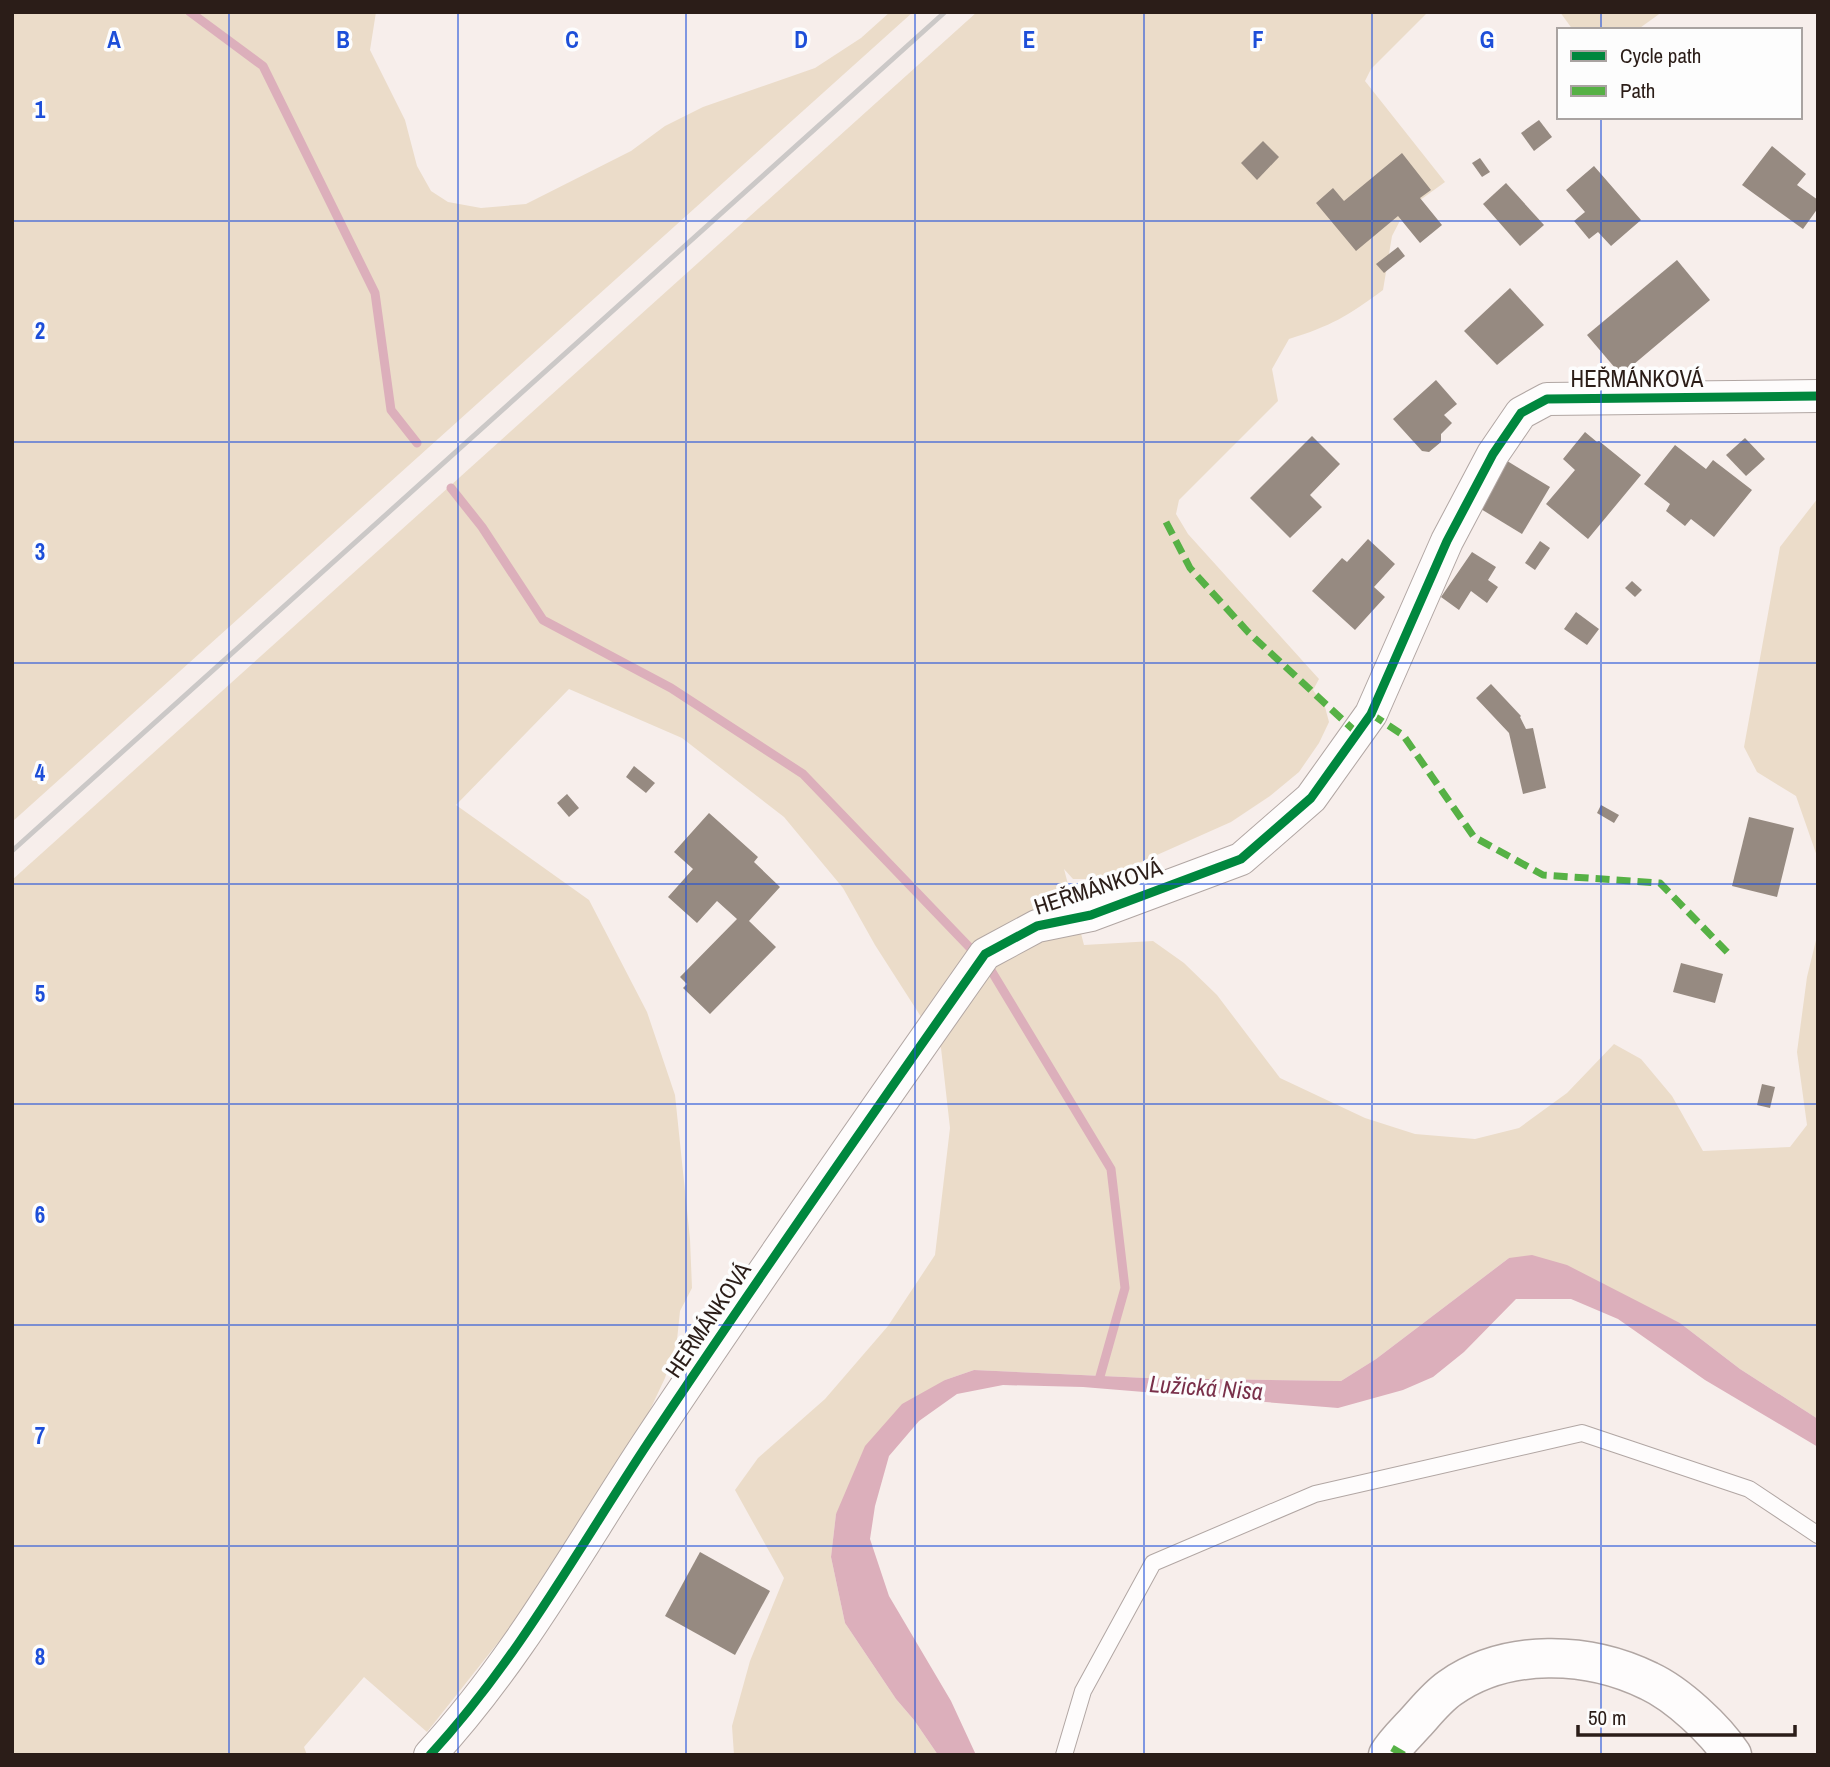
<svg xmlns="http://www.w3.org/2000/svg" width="1830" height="1767" font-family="'Archivo Narrow',sans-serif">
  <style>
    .green { fill: #ebdcc9 }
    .water { fill: #dcafbb }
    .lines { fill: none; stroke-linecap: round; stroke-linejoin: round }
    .stream { stroke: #dcafbb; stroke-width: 9 }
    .building { fill: #968a81 }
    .service-casing { stroke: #b1a6a3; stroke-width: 18 }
    .minor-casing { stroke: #b1a6a3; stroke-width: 34 }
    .trunk-casing { stroke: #b1a6a3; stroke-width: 41 }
    .service { stroke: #fefcfc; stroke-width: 16 }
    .minor { stroke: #fefcfc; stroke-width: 32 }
    .trunk { stroke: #fefcfc; stroke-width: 38 }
    .rail { stroke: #cbc8c7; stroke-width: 5 }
    .quiet { stroke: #56b145; stroke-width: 7; stroke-dasharray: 14 7; stroke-linecap: butt }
    .cycleway-casing { stroke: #fdfdfd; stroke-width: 13 }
    .cycleway { stroke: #00873e; stroke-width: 9 }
    .grid { fill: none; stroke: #1d4ed8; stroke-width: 2; stroke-opacity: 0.55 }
    .labels { text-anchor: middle; stroke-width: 7; stroke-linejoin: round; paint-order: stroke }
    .street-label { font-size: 23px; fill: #2b1d18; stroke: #fdfdfd }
    .water-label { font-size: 24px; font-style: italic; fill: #79304a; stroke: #fdfdfd }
    .grid-label { font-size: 23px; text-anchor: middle; font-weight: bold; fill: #1d4ed8; stroke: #fdfdfd; stroke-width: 7; stroke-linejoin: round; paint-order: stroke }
  </style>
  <rect width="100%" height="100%" fill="#f7eeeb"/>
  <g class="green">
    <polygon points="12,12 376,12 370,50 405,120 417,166 431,191 448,202 481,208 526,204 631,151 665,126 703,107 815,68 861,38 890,12 913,12 12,822"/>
    <path d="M977,12H1428L1371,69L1365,81L1445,182L1405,211L1392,236L1383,290C1348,316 1331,326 1289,339L1272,369L1278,401L1179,500L1176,514L1188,534L1319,679L1313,690L1325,707L1329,722L1319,743L1299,772L1270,796L1231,822L1103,879H1073L1064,869L1084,945L1153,941L1184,963L1217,995L1280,1078L1365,1118L1415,1134L1475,1139L1519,1128L1567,1093L1614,1044L1641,1059L1672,1096L1703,1151L1790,1147L1807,1125L1797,1052L1807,977L1818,932V1419L1740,1369L1680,1323L1646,1307L1509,1258L1376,1359L1341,1381L1146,1378L974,1370L945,1380L836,1514L831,1557L845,1623L896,1699L914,1720L938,1755H734L732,1726L750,1661L784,1578L735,1490L758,1458L825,1399L888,1326L935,1255L950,1128L941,1048L875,945L843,888L784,817L682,738L569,689L456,805L589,900L647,1012L675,1095L690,1239L692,1288L680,1311L677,1340L665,1378L649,1412L543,1586L427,1732L364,1677L304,1747L307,1755H12V880Z"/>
    <polygon points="1560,12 1662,12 1637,30 1573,30"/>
    <polygon points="1818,498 1818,859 1796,796 1757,772 1744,747 1780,547"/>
  </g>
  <polygon class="water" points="1532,1255 1567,1265 1680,1323 1740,1369 1818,1419 1818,1447 1705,1380 1618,1319 1571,1299 1516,1299 1464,1352 1433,1377 1403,1390 1338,1408 1083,1387 1003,1385 957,1394 919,1421 889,1456 875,1506 870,1539 889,1596 951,1701 976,1755 938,1755 914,1720 896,1699 845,1623 831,1557 836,1514 865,1446 902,1404 945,1380 974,1370 1146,1378 1341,1381 1376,1359 1509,1258"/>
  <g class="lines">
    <g class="stream">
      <polyline points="190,12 263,66 375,293 391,410 417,443"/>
      <polyline points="451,488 482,527 543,620 671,688 803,774 974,952"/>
      <polyline points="989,967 1111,1169 1125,1288 1099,1380"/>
    </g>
  </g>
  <g class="building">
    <polygon points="1539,120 1552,137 1534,151 1521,133"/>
    <polygon points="1263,141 1279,157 1257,180 1241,163"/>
    <polygon points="1772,146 1806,174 1797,185 1818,200 1818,208 1803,229 1742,185"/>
    <polygon points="1402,153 1431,190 1420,198 1442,225 1420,243 1398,216 1356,251 1316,203 1333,188 1344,201"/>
    <polygon points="1480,158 1490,172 1482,177 1472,163"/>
    <polygon points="1594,166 1641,220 1611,246 1598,232 1589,239 1574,221 1585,212 1566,190"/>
    <polygon points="1506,183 1544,225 1520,246 1483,204"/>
    <polygon points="1398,247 1405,256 1384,273 1376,264"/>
    <polygon points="1677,260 1710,300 1621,375 1587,335"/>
    <polygon points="1510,288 1544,325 1497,365 1464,331"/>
    <polygon points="1436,380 1457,404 1444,415 1452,423 1441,434 1441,442 1429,452 1422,451 1393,419"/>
    <polygon points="1585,432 1597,442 1599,441 1641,475 1588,539 1546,504 1575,470 1563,459"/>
    <polygon points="1312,436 1340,464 1310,495 1322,507 1290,538 1250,498"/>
    <polygon points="1745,438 1765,459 1746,476 1726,455"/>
    <polygon points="1675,445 1706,469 1713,460 1752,490 1714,537 1691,519 1685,526 1666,511 1670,504 1644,484"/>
    <polygon points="1504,459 1550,487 1522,534 1476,506"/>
    <polygon points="1368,539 1395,564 1374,587 1385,597 1355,630 1312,591 1342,558 1347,562"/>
    <polygon points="1540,541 1550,548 1535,570 1525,563"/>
    <polygon points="1472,552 1496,567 1488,580 1498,587 1487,603 1471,591 1459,610 1441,597"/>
    <polygon points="1632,581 1642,590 1635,597 1625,588"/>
    <polygon points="1576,612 1599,629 1587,645 1564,629"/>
    <polygon points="1491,684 1521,716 1520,717 1526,729 1533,728 1546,788 1523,794 1509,733 1476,698"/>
    <polygon points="634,766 655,783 646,793 626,777"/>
    <polygon points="567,794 579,808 569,817 557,803"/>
    <polygon points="1601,805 1619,815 1614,823 1597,813"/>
    <polygon points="709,813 758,857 754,862 780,887 749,921 776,947 710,1014 683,988 687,984 680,977 737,919 717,901 697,923 668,897 693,869 674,852"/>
    <polygon points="1749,817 1794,828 1777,897 1732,886"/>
    <polygon points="1681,963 1723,974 1715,1003 1673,992"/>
    <polygon points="1762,1084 1775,1087 1770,1108 1757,1105"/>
    <polygon points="700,1552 770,1591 735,1655 665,1616"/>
  </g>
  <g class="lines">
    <defs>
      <polyline id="service" points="1064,1755 1083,1691 1153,1563 1315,1494 1582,1433 1749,1489 1818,1535"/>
      <path id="minor" d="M430,1755C517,1661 578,1549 648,1443C758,1278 871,1116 985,954L1037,926L1091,915L1241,859L1311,798L1371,714L1447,541L1493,454L1521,413L1547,399L1818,396"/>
      <path id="trunk" d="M1388,1755C1395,1743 1406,1733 1416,1722C1426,1711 1437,1697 1450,1688C1507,1648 1588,1651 1649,1681C1677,1694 1715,1729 1732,1755"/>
    </defs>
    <use href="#service" class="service-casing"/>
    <use href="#minor" class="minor-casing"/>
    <use href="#trunk" class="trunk-casing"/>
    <use href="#service" class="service"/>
    <use href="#minor" class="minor"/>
    <use href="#trunk" class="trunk"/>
    <polyline class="rail" points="12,851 945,12"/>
    <g class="quiet">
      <polyline points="1166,522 1190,568 1248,632 1358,734"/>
      <polyline points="1371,714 1403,735 1474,837 1543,875 1660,883 1728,953"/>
      <polyline points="1392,1748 1404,1755"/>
    </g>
    <defs>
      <path id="cycleway" d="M430,1755C517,1661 578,1549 648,1443C758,1278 871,1116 985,954L1037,926L1091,915L1241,859L1311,798L1371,714L1447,541L1493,454L1521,413L1547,399L1818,396"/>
    </defs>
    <use href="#cycleway" class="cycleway-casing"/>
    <use href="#cycleway" class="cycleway"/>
  </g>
  <path class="grid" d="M229,12V1755M458,12V1755M686,12V1755M915,12V1755M1144,12V1755M1372,12V1755M1601,12V30M1601,117V1755M12,221H1818M12,442H1818M12,663H1818M12,884H1818M12,1104H1818M12,1325H1818M12,1546H1818"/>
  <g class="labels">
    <g class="street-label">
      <text x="1637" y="387">HEŘMÁNKOVÁ</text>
      <text transform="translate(1098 887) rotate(-18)" y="8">HEŘMÁNKOVÁ</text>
      <text transform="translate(708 1320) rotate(-56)" y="8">HEŘMÁNKOVÁ</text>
    </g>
    <g class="water-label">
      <text transform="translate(1206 1388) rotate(4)" y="8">Lužická Nisa</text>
    </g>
  </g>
  <g class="grid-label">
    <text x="114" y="48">A</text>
    <text x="343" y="48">B</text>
    <text x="572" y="48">C</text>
    <text x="801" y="48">D</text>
    <text x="1029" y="48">E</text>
    <text x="1258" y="48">F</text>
    <text x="1487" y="48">G</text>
    <text x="40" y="118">1</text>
    <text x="40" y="339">2</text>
    <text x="40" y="560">3</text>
    <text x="40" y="781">4</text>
    <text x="40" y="1002">5</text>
    <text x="40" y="1223">6</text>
    <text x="40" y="1444">7</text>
    <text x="40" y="1665">8</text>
  </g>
  <rect width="1830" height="1767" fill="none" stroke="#2b1d18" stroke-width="28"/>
  <rect x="1557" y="28" width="245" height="91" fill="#fdfdfd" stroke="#a9a3a1" stroke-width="2"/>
  <rect x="1571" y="51" width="35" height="10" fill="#00873e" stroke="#a9a3a1" stroke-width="2"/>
  <text x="1620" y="63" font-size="21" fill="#2b1d18">Cycle path</text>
  <rect x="1571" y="86" width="35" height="10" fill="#56b145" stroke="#a9a3a1" stroke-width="2"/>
  <text x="1620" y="98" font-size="21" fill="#2b1d18">Path</text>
  <path d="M1578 1725v10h217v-10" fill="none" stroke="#2b1d18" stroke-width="3.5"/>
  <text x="1588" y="1725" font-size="21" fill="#2b1d18" stroke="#fdfdfd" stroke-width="5" paint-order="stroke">50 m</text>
</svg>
